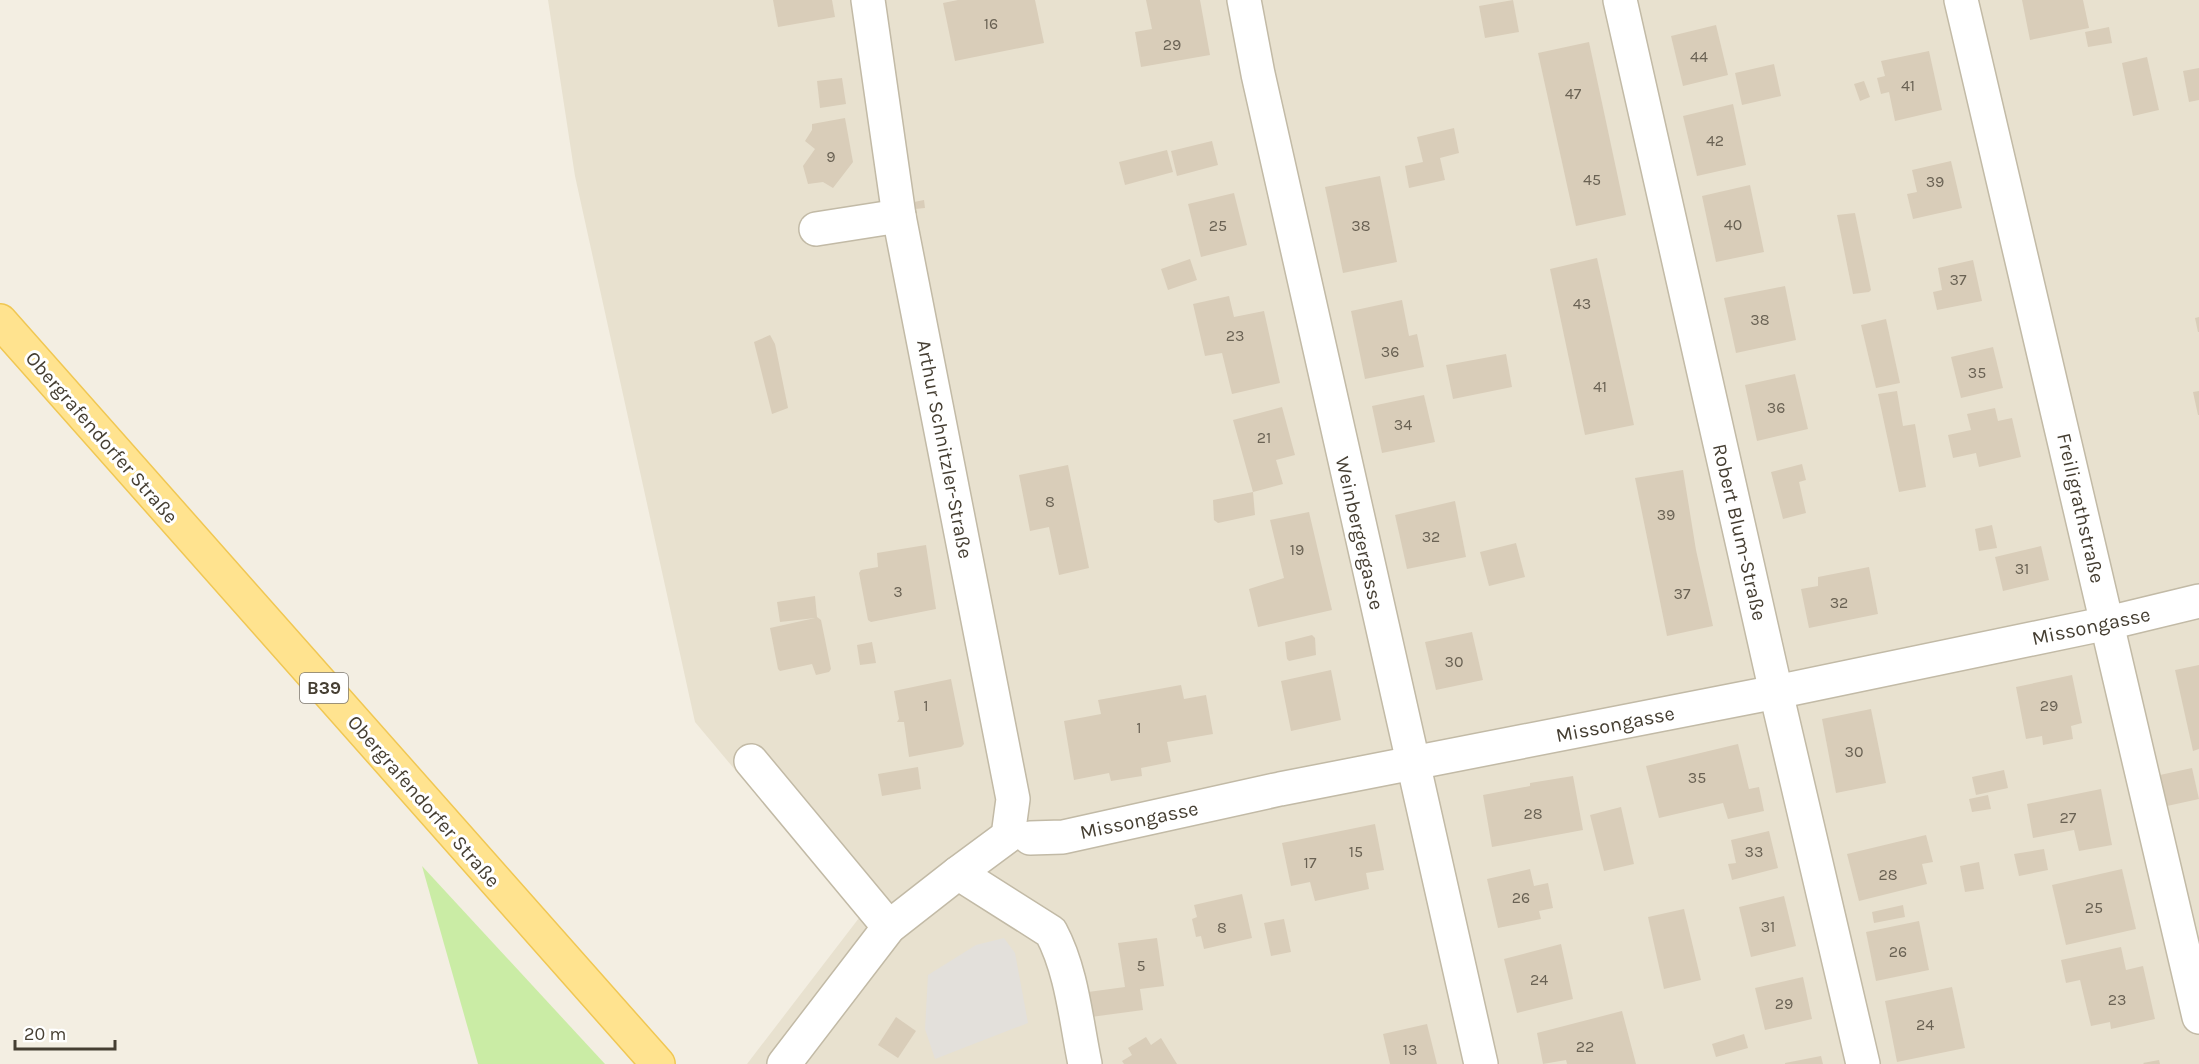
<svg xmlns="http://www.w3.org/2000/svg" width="2199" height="1064" font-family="Karla,sans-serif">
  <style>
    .residential { fill: #e8e1cf }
    .green { fill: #caeca5 }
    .parking { fill: #e3e0db }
    .building { fill: #d9cdb9 }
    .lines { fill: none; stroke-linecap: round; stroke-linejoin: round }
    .minor-casing { stroke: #c2baa6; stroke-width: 36 }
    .major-casing { stroke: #f0c753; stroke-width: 36 }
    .minor { stroke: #fff; stroke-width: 33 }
    .major { stroke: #ffe38f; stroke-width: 33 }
    .labels { text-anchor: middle; stroke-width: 6; stroke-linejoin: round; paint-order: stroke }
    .number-label { font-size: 16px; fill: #6a6254 }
    .shield { fill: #fff; stroke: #7d7870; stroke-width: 1.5 }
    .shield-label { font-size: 18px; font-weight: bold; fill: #453e32 }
    .street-label { font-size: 20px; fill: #453e32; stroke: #fff }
  </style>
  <rect width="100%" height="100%" fill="#f3eee2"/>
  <polygon class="residential" points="548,0 2199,0 2199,1064 747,1064 859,918 695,722 575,176"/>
  <polygon class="green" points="422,866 605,1064 478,1064"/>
  <polygon class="parking" points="1004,938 1015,953 1028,1023 935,1059 925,1029 928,975 976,945"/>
  <g class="building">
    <polygon points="773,0 832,0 835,17 778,27"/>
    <polygon points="958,0 1035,0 1044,43 955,61 943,3"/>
    <polygon points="1146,0 1200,0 1210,55 1141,67 1135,32 1152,29"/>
    <polygon points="1513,0 1519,32 1485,38 1479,6"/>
    <polygon points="2022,0 2083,0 2089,28 2030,40"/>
    <polygon points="1716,25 1728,75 1683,86 1671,36"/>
    <polygon points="2109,27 2112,43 2088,47 2085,32"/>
    <polygon points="1589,42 1626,215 1576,226 1538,53"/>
    <polygon points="1929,51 1942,110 1895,121 1889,92 1881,94 1877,78 1885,76 1881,61"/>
    <polygon points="2147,57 2159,110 2133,116 2122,63"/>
    <polygon points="1774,64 1781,96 1742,105 1735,73"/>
    <polygon points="2199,68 2199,100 2189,102 2183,71"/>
    <polygon points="842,78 846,104 820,108 817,81"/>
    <polygon points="1864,81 1870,97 1860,101 1854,84"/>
    <polygon points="1733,104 1746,165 1697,176 1683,116"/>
    <polygon points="845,118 853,162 833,188 823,182 808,184 803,166 815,149 805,141 812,130 812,124"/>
    <polygon points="1454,128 1459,153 1440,158 1445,180 1409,188 1405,166 1423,162 1417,137"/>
    <polygon points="1212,141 1218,165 1177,176 1171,151"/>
    <polygon points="1167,150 1173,172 1125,185 1119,162"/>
    <polygon points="1951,161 1962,208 1913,219 1907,194 1917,192 1912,170"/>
    <polygon points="1380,176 1397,262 1343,273 1325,187"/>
    <polygon points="1750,185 1764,252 1716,262 1702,196"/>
    <polygon points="1234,193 1247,245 1201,257 1188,204"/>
    <polygon points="924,200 925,208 915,209 914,202"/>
    <polygon points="1855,213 1871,290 1869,292 1853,294 1837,215"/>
    <polygon points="1597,258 1634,425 1585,435 1550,269"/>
    <polygon points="1190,259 1197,280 1168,290 1161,269"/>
    <polygon points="1973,260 1982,301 1937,310 1933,292 1942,290 1938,268"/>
    <polygon points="1785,286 1796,340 1736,353 1724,298"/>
    <polygon points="1229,296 1234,317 1264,311 1280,383 1232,394 1222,353 1205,356 1193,304"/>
    <polygon points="1402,300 1409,336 1417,334 1424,367 1365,379 1351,311"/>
    <polygon points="2199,317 2199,332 2198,332 2195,318"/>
    <polygon points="1886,319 1900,383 1876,388 1861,325"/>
    <polygon points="770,335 775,344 788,408 772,414 754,342"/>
    <polygon points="1993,347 2003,388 1961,398 1951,357"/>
    <polygon points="1506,354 1512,387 1453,399 1446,365"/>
    <polygon points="1795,374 1808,429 1757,441 1745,385"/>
    <polygon points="1897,391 1903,426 1915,424 1926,487 1899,492 1878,394"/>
    <polygon points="2199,391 2199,415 2198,415 2193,392"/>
    <polygon points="1424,395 1435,442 1382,453 1372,406"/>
    <polygon points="1282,407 1295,455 1276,460 1283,484 1253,492 1233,420"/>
    <polygon points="1995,408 1998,421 2012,418 2021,457 1979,467 1976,453 1953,458 1948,435 1971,430 1967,414"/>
    <polygon points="1802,464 1806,480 1799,482 1806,513 1783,519 1771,472"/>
    <polygon points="1068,465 1089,568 1059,575 1049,527 1030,531 1019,475"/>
    <polygon points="1683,470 1696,550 1713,626 1667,636 1635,478"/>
    <polygon points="1253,492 1255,515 1218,523 1214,520 1213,500"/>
    <polygon points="1455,501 1466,557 1407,569 1395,515"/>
    <polygon points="1309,512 1332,610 1258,627 1249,589 1284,578 1270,520"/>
    <polygon points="1992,525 1997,548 1979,551 1975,529"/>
    <polygon points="1516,543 1525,577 1489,586 1480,552"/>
    <polygon points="926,545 936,609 871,622 868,620 859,573 861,570 878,567 877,553"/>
    <polygon points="2041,546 2049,580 2003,591 1995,557"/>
    <polygon points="1869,567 1878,614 1809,628 1801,589 1818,586 1818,577"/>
    <polygon points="815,596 817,617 821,620 831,669 829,672 816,675 812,664 780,671 778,669 770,628 815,618 780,622 777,602"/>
    <polygon points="1472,632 1483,680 1436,690 1425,642"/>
    <polygon points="1312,635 1315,638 1316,655 1289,661 1287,659 1285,642"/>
    <polygon points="872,642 876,663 860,665 857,645"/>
    <polygon points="2199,665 2199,749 2193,751 2175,670"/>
    <polygon points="1331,670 1341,720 1291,731 1281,681"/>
    <polygon points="2072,675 2082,723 2071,726 2073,739 2043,745 2042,736 2026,739 2016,687"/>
    <polygon points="951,679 964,744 961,747 909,757 904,722 897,722 899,719 894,691"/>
    <polygon points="1181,685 1184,699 1206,695 1213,734 1167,742 1171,762 1141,768 1142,776 1111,781 1109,773 1074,780 1064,721 1101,714 1098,700"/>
    <polygon points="1871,709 1886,783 1836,793 1822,719"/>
    <polygon points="1738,744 1749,789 1759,787 1764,811 1728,819 1723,803 1659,818 1646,766"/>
    <polygon points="918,767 921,789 882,796 878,774"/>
    <polygon points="2192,768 2199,799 2167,806 2160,775"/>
    <polygon points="2004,770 2008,788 1976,795 1972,777"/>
    <polygon points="1573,776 1583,830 1492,847 1483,795 1530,786 1530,783"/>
    <polygon points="2101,789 2112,845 2079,851 2074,830 2033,838 2027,804"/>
    <polygon points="1988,795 1991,809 1972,812 1969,799"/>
    <polygon points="1621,807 1634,864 1604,871 1590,815"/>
    <polygon points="1375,824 1384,870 1366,873 1369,889 1315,901 1310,882 1291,886 1282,843"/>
    <polygon points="1769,831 1778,868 1732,880 1728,864 1736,863 1731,840"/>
    <polygon points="1926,835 1933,862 1922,864 1927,884 1859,901 1847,854"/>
    <polygon points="2044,849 2048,870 2019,876 2014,854"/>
    <polygon points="1979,862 1984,889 1965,892 1960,866"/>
    <polygon points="1530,869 1534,886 1548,883 1553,908 1539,911 1541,919 1498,928 1487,879"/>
    <polygon points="2122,869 2136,929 2066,945 2052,885"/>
    <polygon points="1242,894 1252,938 1204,949 1201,936 1196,937 1192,919 1197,917 1194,905"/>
    <polygon points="1784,896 1796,946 1751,957 1739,907"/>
    <polygon points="1903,905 1905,917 1874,923 1872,912"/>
    <polygon points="1684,909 1701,980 1664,989 1648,917"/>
    <polygon points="1284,919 1291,952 1271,956 1264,923"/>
    <polygon points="1919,921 1929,970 1876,981 1866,932"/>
    <polygon points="1157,938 1164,986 1140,989 1143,1010 1091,1017 1088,992 1125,987 1118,943"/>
    <polygon points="1561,944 1573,999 1517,1013 1504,959"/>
    <polygon points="2121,947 2126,970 2143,966 2155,1019 2111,1029 2110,1022 2091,1026 2080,980 2066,983 2061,960"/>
    <polygon points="1803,977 1812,1019 1765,1030 1755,988"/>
    <polygon points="1952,987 1965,1048 1897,1062 1885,1001"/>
    <polygon points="1622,1011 1636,1064 1567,1064 1566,1060 1543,1064 1537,1033"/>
    <polygon points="896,1017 916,1031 898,1058 878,1045"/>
    <polygon points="1427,1024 1437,1064 1390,1064 1383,1034"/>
    <polygon points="1744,1034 1748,1048 1716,1057 1712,1044"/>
    <polygon points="1146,1037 1151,1045 1161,1038 1177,1064 1124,1064 1122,1061 1132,1055 1128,1048"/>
    <polygon points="1821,1056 1823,1064 1785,1064 1785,1063"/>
    <polygon points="2159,1060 2160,1064 2144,1064 2143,1063"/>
  </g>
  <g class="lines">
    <defs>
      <g id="minor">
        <polyline points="868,0 899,216 1013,799 1008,836 958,873"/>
        <polyline points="1244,0 1258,74 1481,1064"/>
        <polyline points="1620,0 1776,692 1863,1064"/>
        <polyline points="1961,0 2199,1017"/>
        <polyline points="816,229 899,216"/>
        <polyline points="751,761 889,927"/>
        <polyline points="1030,838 1063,837 1280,789 1776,692 2108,623 2199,601"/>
        <path d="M784,1064L889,927L958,873L1051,932C1072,971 1076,1021 1085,1064"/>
      </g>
      <polyline id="major" points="0,321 658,1064"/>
    </defs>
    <use href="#minor" class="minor-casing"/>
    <use href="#major" class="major-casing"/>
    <use href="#minor" class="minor"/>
    <use href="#major" class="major"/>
  </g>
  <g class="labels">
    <g class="number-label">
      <text x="991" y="29">16</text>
      <text x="1172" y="50">29</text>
      <text x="1699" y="62">44</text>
      <text x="1908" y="91">41</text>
      <text x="1573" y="99">47</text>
      <text x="1715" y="146">42</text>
      <text x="831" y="162">9</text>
      <text x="1592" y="185">45</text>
      <text x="1935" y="187">39</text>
      <text x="1733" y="230">40</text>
      <text x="1218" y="231">25</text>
      <text x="1361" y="231">38</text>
      <text x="1958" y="285">37</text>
      <text x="1582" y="309">43</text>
      <text x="1760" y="325">38</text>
      <text x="1235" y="341">23</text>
      <text x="1390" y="357">36</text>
      <text x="1977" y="378">35</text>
      <text x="1600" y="392">41</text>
      <text x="1776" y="413">36</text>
      <text x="1403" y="430">34</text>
      <text x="1264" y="443">21</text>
      <text x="1050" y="507">8</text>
      <text x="1666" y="520">39</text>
      <text x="1431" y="542">32</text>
      <text x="1297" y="555">19</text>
      <text x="2022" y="574">31</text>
      <text x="898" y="597">3</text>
      <text x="1682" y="599">37</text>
      <text x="1839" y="608">32</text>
      <text x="1454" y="667">30</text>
      <text x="926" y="711">1</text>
      <text x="2049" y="711">29</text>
      <text x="1139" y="733">1</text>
      <text x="1854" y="757">30</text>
      <text x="1697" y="783">35</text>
      <text x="1533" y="819">28</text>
      <text x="2068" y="823">27</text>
      <text x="1356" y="857">15</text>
      <text x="1754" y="857">33</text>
      <text x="1310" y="868">17</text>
      <text x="1888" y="880">28</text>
      <text x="1521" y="903">26</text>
      <text x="2094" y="913">25</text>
      <text x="1768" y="932">31</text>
      <text x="1222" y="933">8</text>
      <text x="1898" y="957">26</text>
      <text x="1141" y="971">5</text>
      <text x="1539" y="985">24</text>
      <text x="2117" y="1005">23</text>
      <text x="1784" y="1009">29</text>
      <text x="1925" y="1030">24</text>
      <text x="1585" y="1052">22</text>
      <text x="1410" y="1055">13</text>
    </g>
    <rect class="shield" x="300" y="673" width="48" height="30" rx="4.5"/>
    <g class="shield-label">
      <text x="324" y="694">B39</text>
    </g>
    <g class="street-label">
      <text transform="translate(102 437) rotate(49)" y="7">Obergrafendorfer Straße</text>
      <text transform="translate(945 449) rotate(79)" y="7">Arthur Schnitzler-Straße</text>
      <text transform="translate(2081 508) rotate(77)" y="7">Freiligrathstraße</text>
      <text transform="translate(1740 532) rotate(77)" y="7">Robert Blum-Straße</text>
      <text transform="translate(1360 533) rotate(77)" y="7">Weinbergergasse</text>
      <text transform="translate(2091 626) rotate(-12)" y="7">Missongasse</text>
      <text transform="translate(1615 724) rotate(-11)" y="7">Missongasse</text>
      <text transform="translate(424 801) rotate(49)" y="7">Obergrafendorfer Straße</text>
      <text transform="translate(1139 820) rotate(-12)" y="7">Missongasse</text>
    </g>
  </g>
  <path d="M15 1040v9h100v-9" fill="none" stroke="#453e32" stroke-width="3"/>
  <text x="24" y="1040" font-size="18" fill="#453e32" stroke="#ffffff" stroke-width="4.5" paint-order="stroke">20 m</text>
</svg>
